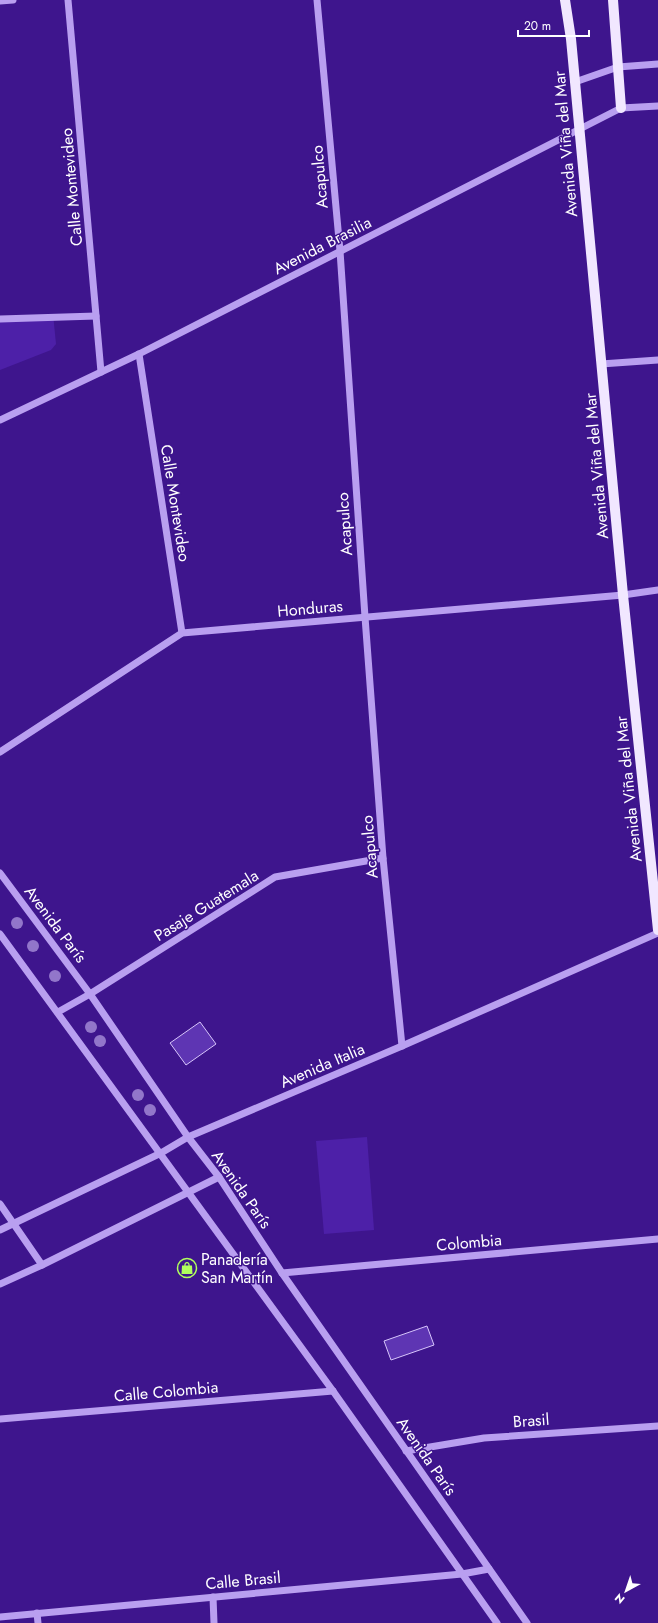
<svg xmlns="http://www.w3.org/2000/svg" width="658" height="1623" font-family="Jost,sans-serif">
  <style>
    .green { fill: #4d20a8 }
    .building { fill: #5e35b3; stroke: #d7c5fb }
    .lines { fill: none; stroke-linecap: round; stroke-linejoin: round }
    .minor { stroke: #b99ff0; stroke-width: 7 }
    .major { stroke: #f1e7ff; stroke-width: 10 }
    .tree { fill: #9276ca }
    .labels { text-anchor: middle; stroke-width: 3; stroke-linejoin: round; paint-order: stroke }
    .street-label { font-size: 16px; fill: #fff; stroke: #3e158d }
    .poi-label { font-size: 16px; fill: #fff; stroke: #3e158d; text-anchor: start }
  </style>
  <rect width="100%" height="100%" fill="#3e158d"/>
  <g class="green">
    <polygon points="53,314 56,344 51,350 0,370 0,321"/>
    <polygon points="367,1137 374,1230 324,1234 316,1141"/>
  </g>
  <g class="building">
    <polygon points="200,1022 216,1044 186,1065 170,1043"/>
    <polygon points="427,1326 434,1345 391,1360 384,1341"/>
  </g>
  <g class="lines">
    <g class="minor">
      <polyline points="68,0 101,372"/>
      <polyline points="317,0 340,251 365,617 383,858 402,1046"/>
      <polyline points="0,1 13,0"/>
      <polyline points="575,82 618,67 658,64"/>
      <polyline points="0,319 96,316"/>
      <polyline points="139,354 182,633"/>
      <polyline points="601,364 658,360"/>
      <polyline points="0,420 139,354 621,108 658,106"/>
      <polyline points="0,752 182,633 623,595 658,590"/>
      <polyline points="0,873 90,994 188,1137 219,1177 282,1273 527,1623"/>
      <polyline points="0,934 333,1391 497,1623"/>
      <polyline points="58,1012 90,994 275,877 383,858"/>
      <polyline points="0,1204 42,1265"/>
      <polyline points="0,1230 161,1153 188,1137 402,1046 658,933"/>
      <polyline points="282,1273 658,1239"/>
      <polyline points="0,1284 42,1265 219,1177"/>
      <polyline points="0,1419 333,1391"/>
      <polyline points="406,1451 484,1438 658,1426"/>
      <polyline points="213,1597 214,1623"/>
      <polyline points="37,1613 38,1623"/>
      <polyline points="0,1617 462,1574 489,1569"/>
    </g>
    <g class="major">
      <polyline points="565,0 571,39 623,595 658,930"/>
      <polyline points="613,0 621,108"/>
    </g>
  </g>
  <g class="tree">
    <circle cx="17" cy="923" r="6"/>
    <circle cx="33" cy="946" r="6"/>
    <circle cx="55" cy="976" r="6"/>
    <circle cx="91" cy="1027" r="6"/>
    <circle cx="100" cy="1041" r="6"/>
    <circle cx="138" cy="1095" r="6"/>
    <circle cx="150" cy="1110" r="6"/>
  </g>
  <defs>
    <symbol id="shop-ring" viewBox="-11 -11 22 22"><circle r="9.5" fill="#3e158d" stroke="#b0ff5d" stroke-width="1.5"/><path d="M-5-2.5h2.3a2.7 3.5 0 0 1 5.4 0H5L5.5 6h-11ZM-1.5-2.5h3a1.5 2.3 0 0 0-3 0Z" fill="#b0ff5d"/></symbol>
  </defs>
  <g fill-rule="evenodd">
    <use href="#shop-ring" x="176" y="1257" width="22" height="22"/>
  </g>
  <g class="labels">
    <g class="street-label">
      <text transform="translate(565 144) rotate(-95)" y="6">Avenida Viña del Mar</text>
      <text transform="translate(319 177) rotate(-95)" y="6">Acapulco</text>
      <text transform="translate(71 187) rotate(-95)" y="6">Calle Montevideo</text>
      <text transform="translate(322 245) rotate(-27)" y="6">Avenida Brasilia</text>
      <text transform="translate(596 466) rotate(-95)" y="6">Avenida Viña del Mar</text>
      <text transform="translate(176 503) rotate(81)" y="6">Calle Montevideo</text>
      <text transform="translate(344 524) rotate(-94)" y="6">Acapulco</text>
      <text transform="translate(310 608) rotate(-5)" y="6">Honduras</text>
      <text transform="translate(628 789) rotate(-96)" y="6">Avenida Viña del Mar</text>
      <text transform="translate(369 847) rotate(-95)" y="6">Acapulco</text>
      <text transform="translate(206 905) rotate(-32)" y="6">Pasaje Guatemala</text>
      <text transform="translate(56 924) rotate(53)" y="6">Avenida París</text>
      <text transform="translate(322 1065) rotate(-23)" y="6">Avenida Italia</text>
      <text transform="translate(242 1189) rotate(55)" y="6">Avenida París</text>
      <text transform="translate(469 1242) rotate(-5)" y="6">Colombia</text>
      <text transform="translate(166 1391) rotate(-5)" y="6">Calle Colombia</text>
      <text transform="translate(531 1420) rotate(-4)" y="6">Brasil</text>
      <text transform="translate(427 1456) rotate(55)" y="6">Avenida París</text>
      <text transform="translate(243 1580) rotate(-5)" y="6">Calle Brasil</text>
    </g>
    <g class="poi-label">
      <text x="201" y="1265">Panadería<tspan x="201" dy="18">San Martín</tspan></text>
    </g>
  </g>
  <g transform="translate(626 1591) rotate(220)" stroke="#3e158d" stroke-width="3" paint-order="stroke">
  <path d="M0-3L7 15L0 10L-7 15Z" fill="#ffffff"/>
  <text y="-6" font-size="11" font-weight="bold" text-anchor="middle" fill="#ffffff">N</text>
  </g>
  <path d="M518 30v6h71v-6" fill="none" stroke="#ffffff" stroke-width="2"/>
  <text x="524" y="30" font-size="12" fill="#ffffff" stroke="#3e158d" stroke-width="3" paint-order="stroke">20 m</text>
</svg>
